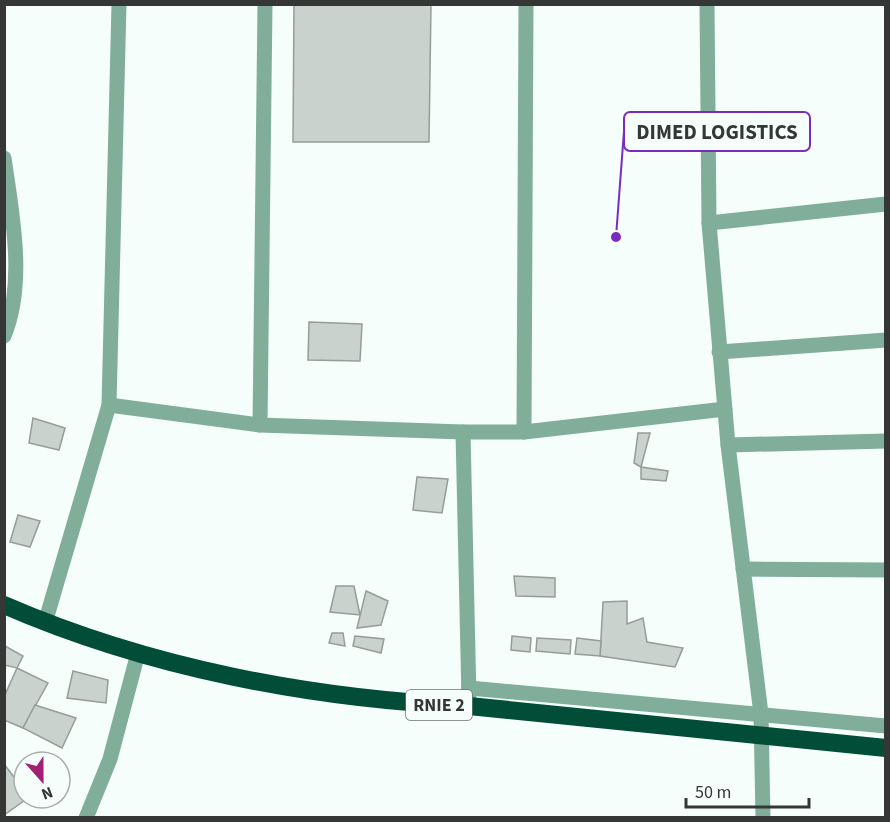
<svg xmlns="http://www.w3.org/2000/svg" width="890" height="822" font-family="'Source Sans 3',sans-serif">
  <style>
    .building { fill: #cad2ce; stroke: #959d99; stroke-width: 1.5 }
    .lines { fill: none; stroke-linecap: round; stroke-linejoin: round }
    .street { stroke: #80ae9a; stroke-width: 15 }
    .highway { stroke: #024d37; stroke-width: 18 }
    .labels { text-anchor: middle; stroke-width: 4.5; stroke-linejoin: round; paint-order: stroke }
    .shield { fill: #f5fefa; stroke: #6e7371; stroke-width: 1.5 }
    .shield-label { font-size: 18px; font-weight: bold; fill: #343736 }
    .leader { fill: none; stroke: #7b2cbf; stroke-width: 2 }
    .callout-dot { fill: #7b2cbf; stroke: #f5fefa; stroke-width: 2 }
    .callout { fill: #f5fefa; stroke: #7b2cbf; stroke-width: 2 }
    .callout-label { font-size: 21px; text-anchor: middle; font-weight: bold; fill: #343736 }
  </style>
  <rect width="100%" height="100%" fill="#f5fefa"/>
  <g class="building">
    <polygon points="294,4 431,4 429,142 293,142"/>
    <polygon points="309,322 362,324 360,361 308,360"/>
    <polygon points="33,418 65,428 59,450 29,443"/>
    <polygon points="638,433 650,433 641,467 634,463"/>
    <polygon points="641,467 668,471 666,481 641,479"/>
    <polygon points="417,477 448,479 442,513 413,510"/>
    <polygon points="18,515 40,521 30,547 10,542"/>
    <polygon points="514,576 555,578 555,597 516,596"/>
    <polygon points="336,586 354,586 360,615 330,612"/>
    <polygon points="366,591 388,601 381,625 357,628"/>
    <polygon points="627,601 627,624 643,618 647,642 683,648 675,667 600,656 603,602"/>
    <polygon points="332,633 343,633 345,646 329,643"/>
    <polygon points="355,636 384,639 381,653 353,646"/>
    <polygon points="512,636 531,638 530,652 511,650"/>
    <polygon points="537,638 571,640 570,654 536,651"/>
    <polygon points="577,638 601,641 600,656 575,654"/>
    <polygon points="5,646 23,656 17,668 4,665"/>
    <polygon points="17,668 48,683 23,728 4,720 4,697"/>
    <polygon points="73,671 108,680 106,703 67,698"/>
    <polygon points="35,705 76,718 62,748 23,728"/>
    <polygon points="4,764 24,790 24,798 28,798 4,815"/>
  </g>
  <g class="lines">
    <g class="street">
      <polyline points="707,4 709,223 728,445 761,714 763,818"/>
      <path d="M4,158C12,214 26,282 4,336"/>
      <polyline points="709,223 886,204"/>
      <polyline points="719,352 886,340"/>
      <polyline points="109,405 260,425 463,432 524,432 725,409"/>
      <polyline points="260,425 265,4"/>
      <polyline points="463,432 469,699"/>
      <polyline points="524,432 526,4"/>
      <polyline points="728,445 886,441"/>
      <polyline points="743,569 886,570"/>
      <polyline points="45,623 109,405 119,4"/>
      <polyline points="469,688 886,726"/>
      <polyline points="86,818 110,759 138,653"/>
    </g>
    <path class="highway" d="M4,605C149,668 312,699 469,706L886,748"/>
  </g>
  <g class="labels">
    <rect class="shield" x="406" y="690" width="66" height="30" rx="4.5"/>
    <g class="shield-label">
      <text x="439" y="711">RNIE 2</text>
    </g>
  </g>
  <path class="leader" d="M616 237L624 131"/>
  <circle class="callout-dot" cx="616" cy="237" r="6"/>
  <rect class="callout" x="624" y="112" width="186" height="39" rx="6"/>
  <g class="callout-label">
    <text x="717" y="139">DIMED LOGISTICS</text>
  </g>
  <rect width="890" height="822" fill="none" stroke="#343736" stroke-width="12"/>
  <g transform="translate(42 780) rotate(159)"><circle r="28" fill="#f5fefa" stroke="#a8aeac" stroke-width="1.5"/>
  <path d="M0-4.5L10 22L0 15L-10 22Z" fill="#a02174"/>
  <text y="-9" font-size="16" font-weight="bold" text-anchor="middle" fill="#343736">N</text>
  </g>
  <path d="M686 798v9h123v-9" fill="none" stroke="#343736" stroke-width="3"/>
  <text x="695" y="798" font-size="18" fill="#343736" stroke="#f5fefa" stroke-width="4.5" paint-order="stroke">50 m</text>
</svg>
